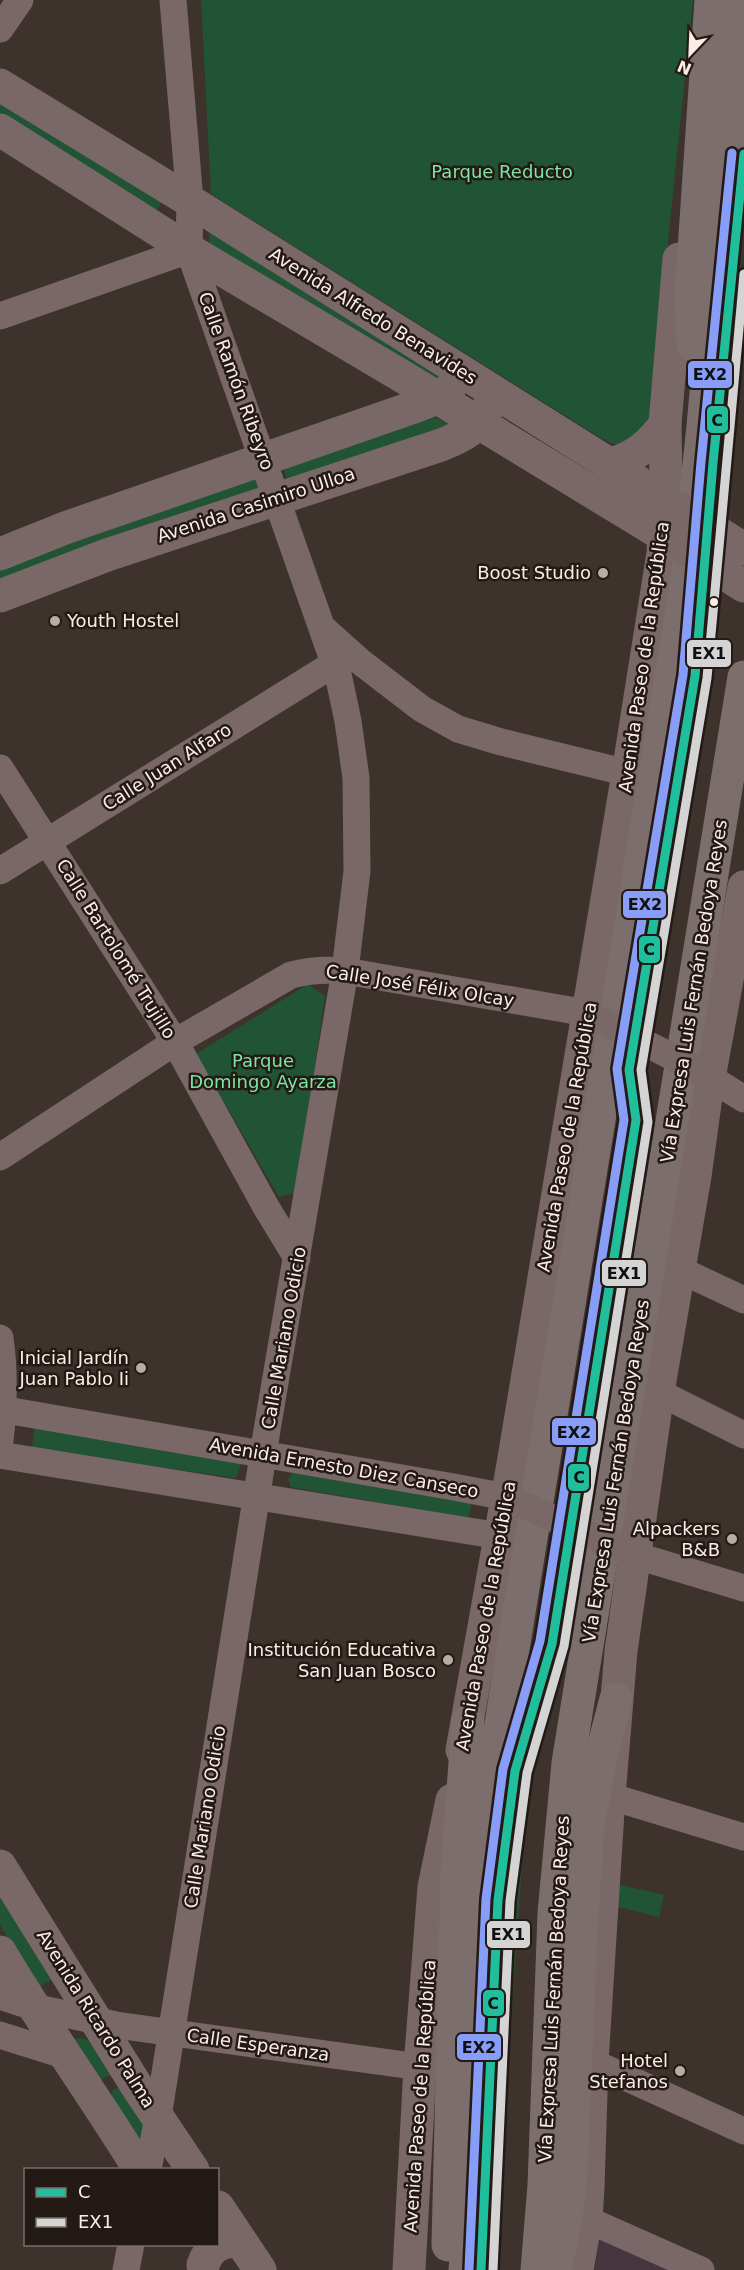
<svg xmlns="http://www.w3.org/2000/svg" width="744" height="2270" font-family="'DejaVu Sans',sans-serif">
  <style>
    .industrial { fill: #463640 }
    .green { fill: #215434 }
    .lines { fill: none; stroke-linecap: round; stroke-linejoin: round }
    .minor { stroke: #7a6868; stroke-width: 27 }
    .major { stroke: #7a6868; stroke-width: 33 }
    .highway { stroke: #7c6e6d; stroke-width: 33 }
    .minor-bridge { stroke: #7a6868; stroke-width: 27 }
    .major-bridge { stroke: #7a6868; stroke-width: 33 }
    .bus-1-casing { stroke: #241a15; stroke-width: 14 }
    .bus-2-casing { stroke: #241a15; stroke-width: 14 }
    .bus-3-casing { stroke: #241a15; stroke-width: 14 }
    .bus-1 { stroke: #20be9c; stroke-width: 9 }
    .bus-2 { stroke: #d4d4d4; stroke-width: 9 }
    .bus-3 { stroke: #879df8; stroke-width: 9 }
    .poi-dot { fill: #b9aca5; stroke: #241a15; stroke-width: 2 }
    .bus-dot { fill: #fbede6; stroke: #241a15; stroke-width: 2 }
    .labels { text-anchor: middle; stroke-width: 5; stroke-linejoin: round; paint-order: stroke }
    .park-label { font-size: 18px; fill: #7ae69f; stroke: #241a15 }
    .street-label { font-size: 18px; fill: #fbede6; stroke: #241a15 }
    .poi-label { font-size: 18px; fill: #fbede6; stroke: #241a15; text-anchor: end }
    .line-badge { stroke: #241a15; stroke-width: 2 }
    .pale-badge-label { font-size: 16px; text-anchor: middle; font-weight: bold; fill: #111 }
  </style>
  <rect width="100%" height="100%" fill="#3e322c"/>
  <polygon class="industrial" points="600,2237 679,2270 595,2270"/>
  <g class="green">
    <polygon points="201,0 693,0 650,415 641,433 620,446 604,440 211,194"/>
    <polygon points="0,94 163,199 157,210 149,214 0,121"/>
    <polygon points="216,228 440,368 442,381 210,252 209,235"/>
    <polygon points="429,415 449,424 288,484 283,465"/>
    <polygon points="255,472 262,493 0,585 0,562"/>
    <polygon points="308,984 325,996 297,1192 279,1197 196,1054"/>
    <polygon points="35,1425 243,1459 236,1478 32,1449"/>
    <polygon points="296,1469 473,1499 468,1518 291,1487 288,1479"/>
    <path d="M537,1731C522,1828 518,1928 511,2026L501,2025L508,1914L522,1776Z"/>
    <polygon points="0,1883 58,1976 39,1987 0,1925"/>
    <polygon points="617,1884 664,1895 659,1917 611,1905"/>
    <polygon points="79,2038 100,2042 123,2071 103,2078 99,2085 74,2039"/>
    <polygon points="124,2087 152,2122 141,2151 111,2103 113,2089"/>
  </g>
  <g class="lines">
    <g class="minor">
      <polyline points="0,29 20,0"/>
      <polyline points="0,316 189,250"/>
      <polyline points="325,630 362,663 422,709 458,729 501,742 628,773"/>
      <polyline points="0,768 175,1042 266,1207 297,1258"/>
      <polyline points="0,871 335,663"/>
      <polyline points="698,1070 744,1099"/>
      <path d="M0,1157L175,1042L291,975C310,970 326,969 345,971L570,1010L588,1014L600,1020"/>
      <polyline points="678,1269 744,1300"/>
      <path d="M0,1338C5,1373 4,1406 0,1441"/>
      <polyline points="658,1392 744,1435"/>
      <polyline points="0,1409 454,1487 506,1497 519,1503"/>
      <polyline points="0,1455 500,1536"/>
      <polyline points="624,1550 634,1555 744,1588"/>
      <polyline points="609,1796 744,1837"/>
      <polyline points="0,1996 33,2007 116,2025 420,2067"/>
      <polyline points="0,2035 66,2056"/>
      <polyline points="592,2062 744,2131"/>
      <polyline points="148,2170 158,2117 268,1424 345,971 357,871 356,778 348,721 338,674 189,250 190,201 173,0"/>
      <polyline points="586,2219 701,2270"/>
      <polyline points="126,2270 131,2244"/>
    </g>
    <g class="major">
      <polyline points="0,85 190,201 681,509"/>
      <polyline points="0,130 189,250 405,378 676,543"/>
      <path d="M610,464C634,458 650,445 665,424"/>
      <polyline points="0,554 65,528 417,406 437,398 449,390"/>
      <path d="M0,596L107,555L441,445C466,435 475,430 489,406"/>
      <polyline points="462,1750 512,1470 628,773 663,553 666,481 665,424 679,259"/>
      <polyline points="0,1866 136,2085 193,2170"/>
      <path d="M0,1952C44,2026 94,2096 140,2170"/>
      <polyline points="218,2207 260,2270"/>
      <path d="M203,2265C209,2247 222,2239 241,2242"/>
      <polyline points="409,2270 420,2067 434,1887 452,1800"/>
      <polyline points="577,2270 586,2219 588,2188 592,2062 609,1796 621,1651 658,1392 695,1176 707,1089 744,887"/>
    </g>
    <g class="highway">
      <polyline points="693,345 691,294 711,0"/>
      <polyline points="448,2245 457,1871 468,1722"/>
      <path d="M465,2270C479,2138 475,2004 485,1871C489,1809 497,1747 507,1686L688,572L703,426L742,0"/>
      <polyline points="537,2270 544,2185 554,1913 568,1763 744,677"/>
      <polyline points="555,2270 567,2211 571,2174 581,1931 588,1826 601,1756 616,1699"/>
    </g>
    <g class="minor-bridge">
      <polyline points="600,1020 698,1070"/>
      <polyline points="519,1503 624,1550"/>
    </g>
    <g class="major-bridge">
      <polyline points="681,509 744,549"/>
      <polyline points="676,543 744,586"/>
    </g>
    <defs>
      <polyline id="bus-1" points="481,2270 498,1900 515,1771 552,1644 636,1120 629,1070 695,676 713,463 744,154"/>
      <polyline id="bus-2" points="493,2270 510,1901 527,1773 564,1646 648,1122 641,1070 707,678 744,274"/>
      <polyline id="bus-3" points="469,2269 486,1899 503,1769 540,1641 624,1120 617,1069 683,675 701,462 732,153"/>
    </defs>
    <use href="#bus-1" class="bus-1-casing"/>
    <use href="#bus-2" class="bus-2-casing"/>
    <use href="#bus-3" class="bus-3-casing"/>
    <use href="#bus-1" class="bus-1"/>
    <use href="#bus-2" class="bus-2"/>
    <use href="#bus-3" class="bus-3"/>
  </g>
  <g class="poi-dot">
    <circle cx="603" cy="573" r="6"/>
    <circle cx="55" cy="621" r="6"/>
    <circle cx="141" cy="1368" r="6"/>
    <circle cx="732" cy="1539" r="6"/>
    <circle cx="448" cy="1660" r="6"/>
    <circle cx="680" cy="2071" r="6"/>
  </g>
  <circle class="bus-dot" cx="714" cy="602" r="5"/>
  <g class="labels">
    <g class="park-label">
      <text x="502" y="178">Parque Reducto</text>
      <text x="263" y="1067">Parque<tspan x="263" dy="21">Domingo Ayarza</tspan></text>
    </g>
    <g class="street-label">
      <text transform="translate(373 316) rotate(32)" y="6">Avenida Alfredo Benavides</text>
      <text transform="translate(236 381) rotate(70)" y="6">Calle Ramón Ribeyro</text>
      <text transform="translate(256 505) rotate(-18)" y="6">Avenida Casimiro Ulloa</text>
      <text transform="translate(644 657) rotate(-82)" y="6">Avenida Paseo de la República</text>
      <text transform="translate(167 767) rotate(-32)" y="6">Calle Juan Alfaro</text>
      <text transform="translate(116 949) rotate(58)" y="6">Calle Bartolomé Trujillo</text>
      <text transform="translate(420 986) rotate(9)" y="6">Calle José Félix Olcay</text>
      <text transform="translate(694 991) rotate(-81)" y="6">Vía Expresa Luis Fernán Bedoya Reyes</text>
      <text transform="translate(567 1137) rotate(-80)" y="6">Avenida Paseo de la República</text>
      <text transform="translate(284 1338) rotate(-80)" y="6">Calle Mariano Odicio</text>
      <text transform="translate(344 1468) rotate(10)" y="6">Avenida Ernesto Diez Canseco</text>
      <text transform="translate(616 1471) rotate(-81)" y="6">Vía Expresa Luis Fernán Bedoya Reyes</text>
      <text transform="translate(486 1616) rotate(-80)" y="6">Avenida Paseo de la República</text>
      <text transform="translate(205 1817) rotate(-81)" y="6">Calle Mariano Odicio</text>
      <text transform="translate(554 1989) rotate(-87)" y="6">Vía Expresa Luis Fernán Bedoya Reyes</text>
      <text transform="translate(96 2019) rotate(58)" y="6">Avenida Ricardo Palma</text>
      <text transform="translate(258 2045) rotate(8)" y="6">Calle Esperanza</text>
      <text transform="translate(420 2096) rotate(-86)" y="6">Avenida Paseo de la República</text>
    </g>
    <g class="poi-label">
      <text x="591" y="579">Boost Studio</text>
      <text x="67" y="627" text-anchor="start">Youth Hostel</text>
      <text x="129" y="1364">Inicial Jardín<tspan x="129" dy="21">Juan Pablo Ii</tspan></text>
      <text x="720" y="1535">Alpackers<tspan x="720" dy="21">B&amp;B</tspan></text>
      <text x="436" y="1656">Institución Educativa<tspan x="436" dy="21">San Juan Bosco</tspan></text>
      <text x="668" y="2067">Hotel<tspan x="668" dy="21">Stefanos</tspan></text>
    </g>
  </g>
  <g class="line-badge">
    <rect x="687" y="360" width="46" height="29" rx="6" fill="#879df8"/>
    <rect x="706" y="405" width="23" height="29" rx="6" fill="#20be9c"/>
    <rect x="686" y="639" width="46" height="29" rx="6" fill="#d4d4d4"/>
    <rect x="622" y="890" width="45" height="29" rx="6" fill="#879df8"/>
    <rect x="638" y="935" width="23" height="29" rx="6" fill="#20be9c"/>
    <rect x="601" y="1259" width="46" height="28" rx="6" fill="#d4d4d4"/>
    <rect x="551" y="1417" width="46" height="29" rx="6" fill="#879df8"/>
    <rect x="567" y="1463" width="23" height="29" rx="6" fill="#20be9c"/>
    <rect x="486" y="1920" width="45" height="29" rx="6" fill="#d4d4d4"/>
    <rect x="482" y="1989" width="23" height="28" rx="6" fill="#20be9c"/>
    <rect x="456" y="2033" width="46" height="28" rx="6" fill="#879df8"/>
  </g>
  <g class="pale-badge-label">
    <text x="710" y="380">EX2</text>
    <text x="717" y="426">C</text>
    <text x="709" y="659">EX1</text>
    <text x="645" y="910">EX2</text>
    <text x="649" y="955">C</text>
    <text x="624" y="1279">EX1</text>
    <text x="574" y="1438">EX2</text>
    <text x="579" y="1483">C</text>
    <text x="508" y="1940">EX1</text>
    <text x="493" y="2009">C</text>
    <text x="479" y="2053">EX2</text>
  </g>
  <rect x="24" y="2168" width="195" height="78" fill="#241a15" stroke="#7a6e69" stroke-width="1.5"/>
  <rect x="36" y="2188" width="30" height="9" fill="#20be9c" stroke="#7a6e69" stroke-width="1.5"/>
  <text x="78" y="2198" font-size="18" fill="#fbede6">C</text>
  <rect x="36" y="2218" width="30" height="9" fill="#d4d4d4" stroke="#7a6e69" stroke-width="1.5"/>
  <text x="78" y="2228" font-size="18" fill="#fbede6">EX1</text>
  <g transform="translate(690 54) rotate(203)" stroke="#241a15" stroke-width="4.5" paint-order="stroke">
  <path d="M0-4.5L10 22L0 15L-10 22Z" fill="#fbede6"/>
  <text y="-9" font-size="16" font-weight="bold" text-anchor="middle" fill="#fbede6">N</text>
  </g>
</svg>
